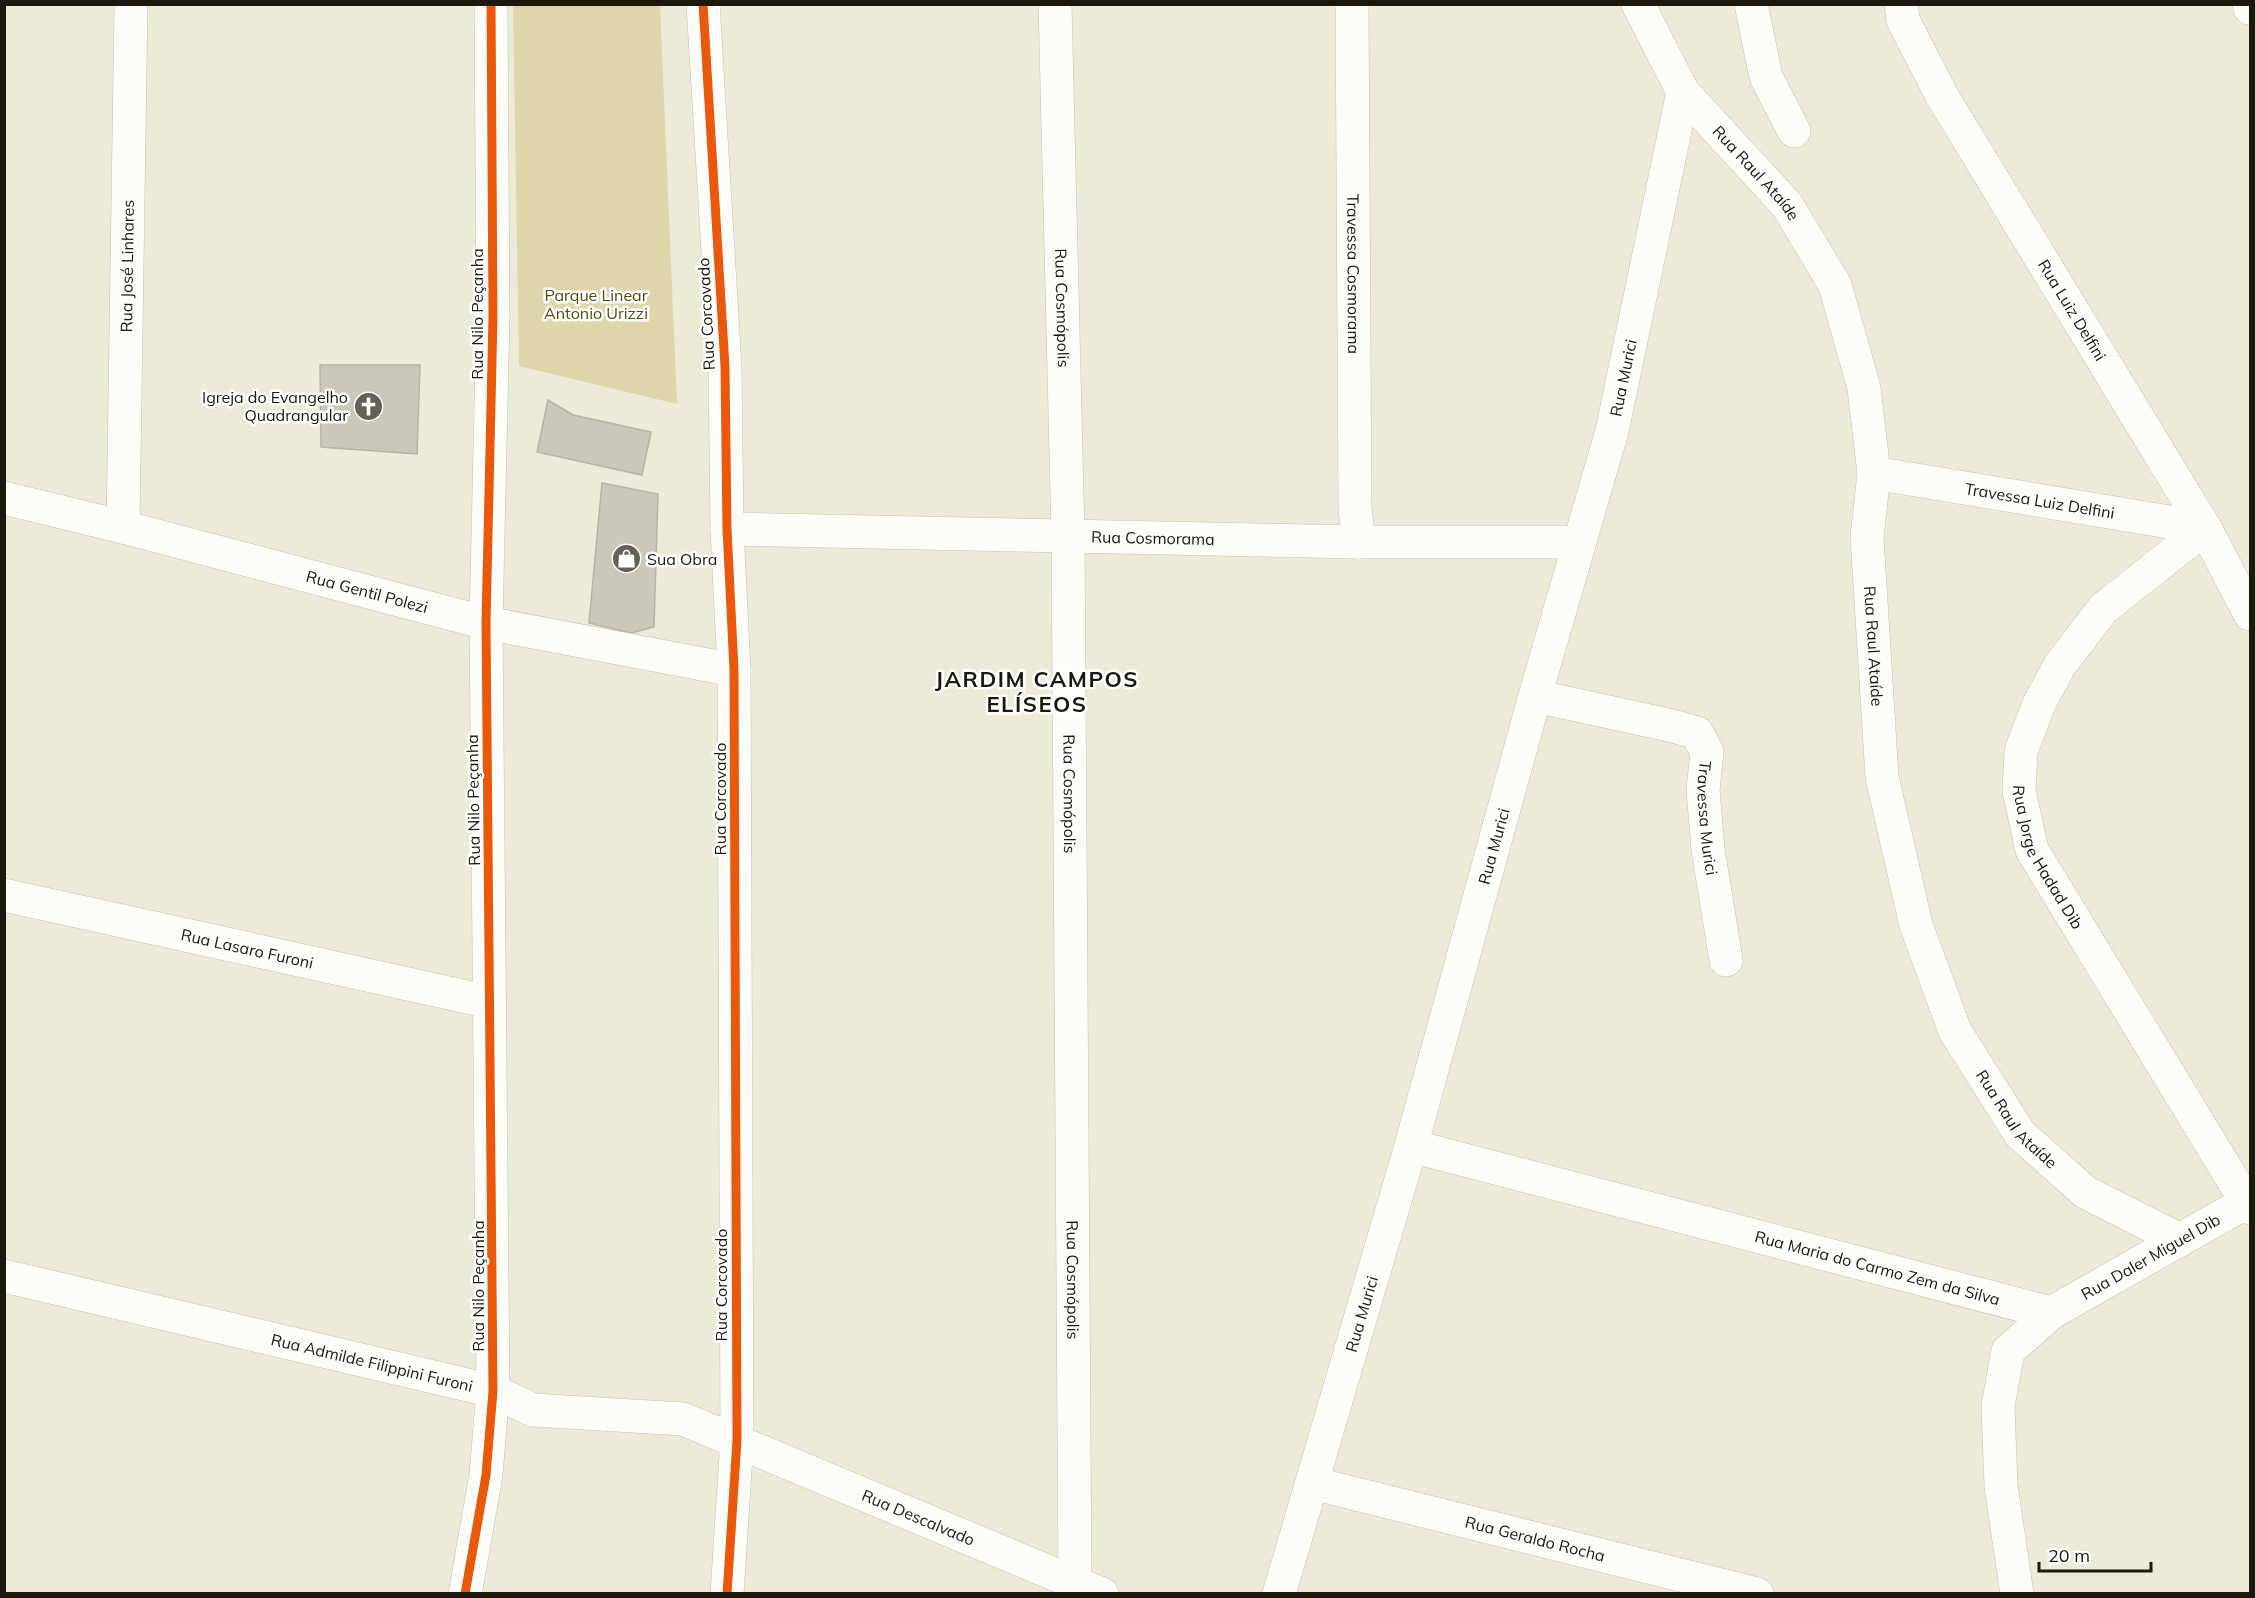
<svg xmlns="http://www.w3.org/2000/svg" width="2255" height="1598" font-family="Mulish,sans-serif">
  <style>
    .green { fill: #ded6aa }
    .building { fill: #cac8ba; stroke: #b5b3a5; stroke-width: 1.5 }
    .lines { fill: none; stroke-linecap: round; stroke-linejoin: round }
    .minor-casing { stroke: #c3c0b2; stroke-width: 34 }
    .minor { stroke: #fcfcf9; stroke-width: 33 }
    .cycleway-casing { stroke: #fff; stroke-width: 13 }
    .cycleway { stroke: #e8590c; stroke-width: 9 }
    .labels { text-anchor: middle; stroke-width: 5; stroke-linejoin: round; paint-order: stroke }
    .street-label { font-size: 16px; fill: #1b190e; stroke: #fff }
    .park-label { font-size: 16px; fill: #554a0a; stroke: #fff }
    .poi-label { font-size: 16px; fill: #1b190e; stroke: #fff; text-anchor: end }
    .district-label { font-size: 22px; font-weight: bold; letter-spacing: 1.5px; fill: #1b190e; stroke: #fff }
  </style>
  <rect width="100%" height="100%" fill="#edead8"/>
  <polygon class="green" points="513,5 660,5 677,404 519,366"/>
  <g class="building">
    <polygon points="320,365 420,365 417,454 321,447"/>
    <polygon points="548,400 573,415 651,432 642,475 537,452"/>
    <polygon points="602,483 658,494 654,627 631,633 589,623"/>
  </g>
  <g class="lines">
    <defs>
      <g id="minor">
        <polyline points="703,4 725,367 727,529 734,670 737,1440 727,1594"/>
        <path id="s1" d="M1055,4L1068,535L1075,1583"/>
        <path id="s2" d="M1352,4L1355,509L1359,542"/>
        <path id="s3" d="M1638,4L1683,92L1787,205L1835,285L1864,388L1874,473L1867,537L1882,777L1916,925L1955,1031L2020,1134L2085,1192L2180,1240"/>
        <polyline points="1751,4 1766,77 1794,131"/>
        <path id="s4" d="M1901,4L1903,20L1942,96L2205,528L2250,614"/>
        <polyline points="2249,4 2250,8"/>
        <path id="s5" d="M1874,473L2205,528"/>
        <path id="s6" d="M4,498L123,527L486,623L734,670"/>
        <path id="s7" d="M123,527L131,4"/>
        <path id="s8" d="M2205,528L2103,609L2060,665L2039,704L2021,751L2019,791L2032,850L2250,1208"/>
        <path id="s9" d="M727,529L1359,542H1579"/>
        <path id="s10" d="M1535,696L1673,726L1697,733L1707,752L1703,790L1708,849L1726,960"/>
        <path id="s11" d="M4,895L490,1002"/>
        <path id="s12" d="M1411,1146L2051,1313"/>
        <path id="s13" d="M4,1276L493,1391L533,1410L683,1419L1102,1594"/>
        <path id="s14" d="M1312,1483L1757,1594"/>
        <polyline points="465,1594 486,1475 493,1391 486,623 493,317 491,4"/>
        <path id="s15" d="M1279,1594L1411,1146L1535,696L1612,431L1683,92"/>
        <path id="s16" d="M2017,1594L2001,1486L1998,1406L2008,1351L2051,1313L2250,1200"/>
      </g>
    </defs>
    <use href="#minor" class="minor-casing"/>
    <use href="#minor" class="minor"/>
    <defs>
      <g id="cycleway">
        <polyline points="703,4 725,367 727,529 734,670 737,1440 727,1594"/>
        <polyline points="465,1594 486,1475 493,1391 486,623 493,317 491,4"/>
      </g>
    </defs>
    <use href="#cycleway" class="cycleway-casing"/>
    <use href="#cycleway" class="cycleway"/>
  </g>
  <defs>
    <symbol id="church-disc" viewBox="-11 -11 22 22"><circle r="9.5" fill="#646255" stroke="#fff"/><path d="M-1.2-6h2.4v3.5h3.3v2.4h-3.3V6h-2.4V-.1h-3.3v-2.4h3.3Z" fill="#fff"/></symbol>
    <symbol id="shop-disc" viewBox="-11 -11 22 22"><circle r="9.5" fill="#646255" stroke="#fff"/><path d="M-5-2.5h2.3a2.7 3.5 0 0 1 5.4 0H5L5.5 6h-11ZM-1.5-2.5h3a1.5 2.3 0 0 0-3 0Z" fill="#fff"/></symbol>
  </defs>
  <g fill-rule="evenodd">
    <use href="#church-disc" x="352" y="390" width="33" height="33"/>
    <use href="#shop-disc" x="610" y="542" width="33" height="33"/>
  </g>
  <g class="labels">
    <g class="street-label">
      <text dy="6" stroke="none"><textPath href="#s3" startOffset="208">Rua Raul Ataíde</textPath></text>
      <text dy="6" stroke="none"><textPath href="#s7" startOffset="261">Rua José Linhares</textPath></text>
      <text dy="6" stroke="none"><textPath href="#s2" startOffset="270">Travessa Cosmorama</textPath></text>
      <text dy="6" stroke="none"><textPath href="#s1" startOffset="304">Rua Cosmópolis</textPath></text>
      <text dy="6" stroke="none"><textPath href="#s4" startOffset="352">Rua Luiz Delfini</textPath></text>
      <text transform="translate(477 314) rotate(-90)" y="6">Rua Nilo Peçanha</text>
      <text transform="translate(706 314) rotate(-93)" y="6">Rua Corcovado</text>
      <text dy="6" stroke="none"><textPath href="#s15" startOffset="1264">Rua Murici</textPath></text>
      <text dy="6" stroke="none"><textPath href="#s5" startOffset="168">Travessa Luiz Delfini</textPath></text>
      <text dy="6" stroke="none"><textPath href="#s9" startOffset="426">Rua Cosmorama</textPath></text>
      <text dy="6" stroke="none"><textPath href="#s6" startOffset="375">Rua Gentil Polezi</textPath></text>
      <text dy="6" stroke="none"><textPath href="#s3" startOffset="712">Rua Raul Ataíde</textPath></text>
      <text dy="6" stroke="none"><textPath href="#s1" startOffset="790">Rua Cosmópolis</textPath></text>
      <text transform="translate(720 799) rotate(-90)" y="6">Rua Corcovado</text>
      <text transform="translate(473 800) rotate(-91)" y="6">Rua Nilo Peçanha</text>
      <text dy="6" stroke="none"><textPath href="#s10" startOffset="254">Travessa Murici</textPath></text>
      <text dy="6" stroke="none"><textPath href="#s15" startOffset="778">Rua Murici</textPath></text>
      <text dy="6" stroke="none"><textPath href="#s8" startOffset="408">Rua Jorge Hadad Dib</textPath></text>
      <text dy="6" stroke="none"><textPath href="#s11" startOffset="249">Rua Lasaro Furoni</textPath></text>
      <text dy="6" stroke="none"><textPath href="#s3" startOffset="1216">Rua Raul Ataíde</textPath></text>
      <text dy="6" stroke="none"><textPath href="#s16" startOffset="417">Rua Daler Miguel Dib</textPath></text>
      <text dy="6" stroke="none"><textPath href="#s12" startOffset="482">Rua Maria do Carmo Zem da Silva</textPath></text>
      <text dy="6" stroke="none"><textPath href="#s1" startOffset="1276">Rua Cosmópolis</textPath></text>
      <text transform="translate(721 1285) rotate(-90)" y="6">Rua Corcovado</text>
      <text transform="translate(478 1286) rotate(-90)" y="6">Rua Nilo Peçanha</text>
      <text dy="6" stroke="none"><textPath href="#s15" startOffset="292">Rua Murici</textPath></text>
      <text dy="6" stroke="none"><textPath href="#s13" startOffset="378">Rua Admilde Filippini Furoni</textPath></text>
      <text dy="6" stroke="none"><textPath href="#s13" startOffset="952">Rua Descalvado</textPath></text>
      <text dy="6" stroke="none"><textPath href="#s14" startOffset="230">Rua Geraldo Rocha</textPath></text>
    </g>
    <g class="park-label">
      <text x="596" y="301">Parque Linear<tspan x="596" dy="18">Antonio Urizzi</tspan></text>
    </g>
    <g class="poi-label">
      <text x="348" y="403">Igreja do Evangelho<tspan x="348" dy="18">Quadrangular</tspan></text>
      <text x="647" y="565" text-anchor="start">Sua Obra</text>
    </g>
    <g class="district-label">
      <text x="1037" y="687">JARDIM CAMPOS<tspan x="1037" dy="25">ELÍSEOS</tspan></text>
    </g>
  </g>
  <rect width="2255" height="1598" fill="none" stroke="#1b190e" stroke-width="12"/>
  <path d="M2039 1562v9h112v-9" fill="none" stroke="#1b190e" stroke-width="3"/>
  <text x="2048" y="1562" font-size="18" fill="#1b190e" stroke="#ffffff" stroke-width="4.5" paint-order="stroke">20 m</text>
</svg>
